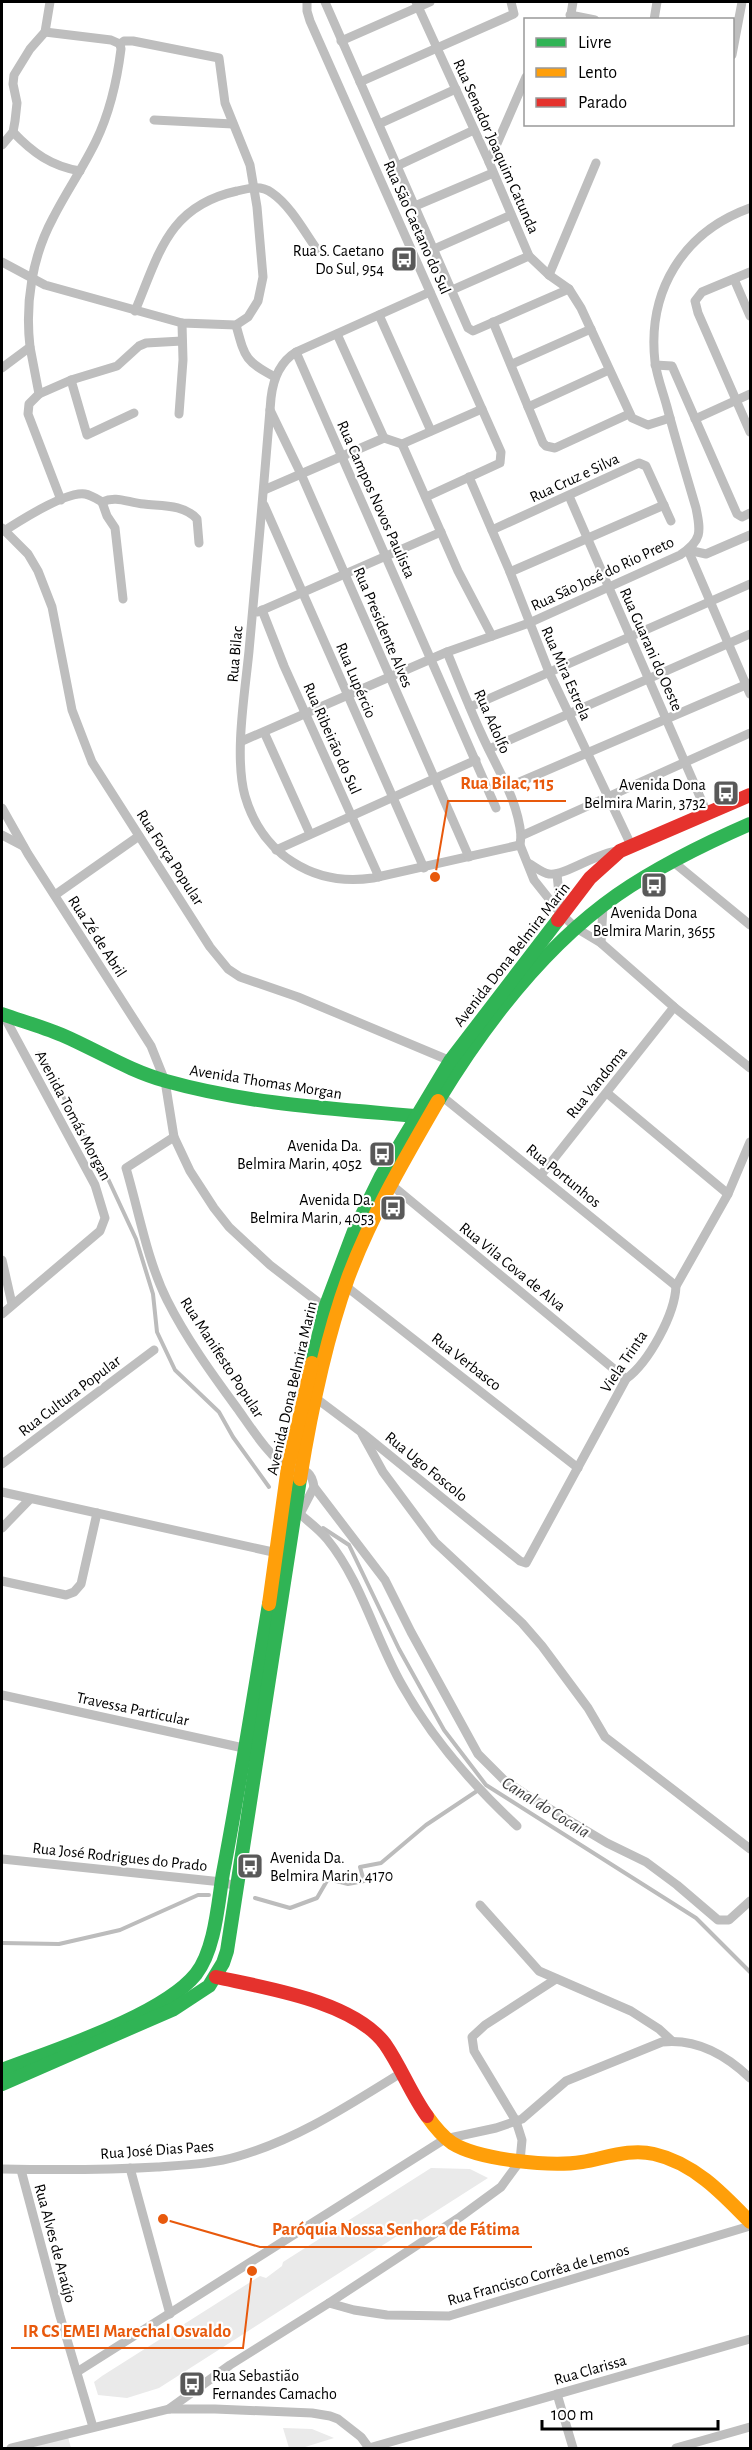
<svg xmlns="http://www.w3.org/2000/svg" width="752" height="2450" font-family="'Alegreya Sans',sans-serif">
  <style>
    .green { fill: #eaeaea }
    .lines { fill: none; stroke-linecap: round; stroke-linejoin: round }
    .stream { stroke: #bcbcbc; stroke-width: 4 }
    .street { stroke: #bebebe; stroke-width: 9 }
    .fast { stroke: #30b455; stroke-width: 14 }
    .slow { stroke: #ff9f0a; stroke-width: 14 }
    .jam { stroke: #e5322d; stroke-width: 14 }
    .labels { text-anchor: middle; stroke-width: 4.5; stroke-linejoin: round; paint-order: stroke }
    .street-label { font-size: 16px; fill: #000; stroke: #fff }
    .poi-label { font-size: 16px; fill: #000; stroke: #fff; text-anchor: end }
    .water-label { font-size: 18px; font-style: italic; fill: #404040; stroke: #fff }
    .leader { fill: none; stroke: #e8590c; stroke-width: 2 }
    .callout-dot { fill: #e8590c; stroke: #fff; stroke-width: 2 }
    .callout-label { font-size: 18px; text-anchor: middle; font-weight: bold; fill: #e8590c; stroke: #fff; stroke-width: 4.5; stroke-linejoin: round; paint-order: stroke }
  </style>
  <rect width="100%" height="100%" fill="#fff"/>
  <g class="green">
    <polygon points="431,2168 470,2169 488,2178 159,2388 127,2398 98,2395 94,2382 102,2376 260,2276 266,2278 282,2266 283,2262"/>
    <polygon points="283,2428 312,2429 334,2438 302,2448 289,2448"/>
    <polygon points="68,2437 71,2448 29,2448"/>
  </g>
  <g class="lines">
    <g class="stream">
      <polyline points="39,1053 103,1168 136,1239 153,1294 157,1332 175,1370 219,1412 233,1437 269,1487"/>
      <polyline points="323,1528 349,1545 399,1649 444,1730 486,1785 696,1918 750,1972"/>
      <polyline points="255,1898 290,1908 317,1898 328,1879 348,1884 364,1881 360,1867 381,1863 426,1825 480,1789"/>
      <polyline points="2,1943 59,1944 120,1930 198,1895 209,1895"/>
    </g>
    <g class="street">
      <polyline points="307,2 307,11 310,21 501,452 500,463 426,497"/>
      <polyline points="325,2 468,328 473,331 569,289"/>
      <polyline points="416,2 489,162 529,256 549,275 569,289 581,308 632,418 648,425 670,418"/>
      <polyline points="570,15 595,20"/>
      <polyline points="570,20 573,2"/>
      <polyline points="654,20 657,2"/>
      <polyline points="45,32 111,40 120,44"/>
      <polyline points="341,41 430,2"/>
      <polyline points="732,55 742,2"/>
      <polyline points="360,82 514,14 511,2"/>
      <polyline points="154,120 233,124"/>
      <polyline points="379,124 456,89"/>
      <path d="M13,132C33,153 51,166 80,171"/>
      <polyline points="2,145 13,132 15,121 17,103 13,84 14,75 30,49 45,32 50,2"/>
      <polyline points="489,162 526,77"/>
      <polyline points="397,166 474,130"/>
      <polyline points="415,206 493,173"/>
      <polyline points="434,249 511,215"/>
      <polyline points="2,262 45,285 182,323 236,325 248,317 258,301 263,277 257,207 250,165 225,103 219,58 133,41 124,41 120,44"/>
      <polyline points="750,272 702,292 695,301 698,313 750,432"/>
      <polyline points="549,275 596,163"/>
      <polyline points="734,279 750,316"/>
      <polyline points="452,290 529,256"/>
      <path d="M430,292L296,352C280,362 273,380 271,398C264,482 257,567 249,651C245,692 234,757 245,796C262,854 313,887 373,878L520,845"/>
      <path d="M135,311C159,254 168,206 237,191C249,188 261,185 272,193C291,206 305,233 318,251"/>
      <polyline points="379,315 431,431"/>
      <polyline points="493,322 543,443 546,446 555,448 629,414"/>
      <path d="M236,325C245,358 245,361 275,377"/>
      <polyline points="337,334 384,438"/>
      <polyline points="30,347 39,394 71,380 117,366 139,346 146,343 182,341"/>
      <polyline points="296,352 496,808"/>
      <polyline points="512,364 591,329"/>
      <polyline points="655,365 672,366 737,514 742,517 750,513"/>
      <path d="M2,368L30,347C25,303 32,257 53,218C66,192 83,168 96,141C110,112 117,81 121,49L120,44"/>
      <polyline points="71,380 87,435 134,413"/>
      <polyline points="39,394 29,404 28,414 61,500"/>
      <polyline points="528,407 609,370"/>
      <polyline points="270,410 301,474 469,857"/>
      <polyline points="179,414 183,360 182,323"/>
      <polyline points="695,419 750,394"/>
      <polyline points="402,444 458,571 492,636"/>
      <polyline points="469,477 510,572 549,672 631,845"/>
      <polyline points="264,490 384,438 402,444 482,409"/>
      <polyline points="569,496 707,813"/>
      <polyline points="102,502 107,516 115,528 123,599"/>
      <polyline points="264,505 424,868"/>
      <polyline points="2,528 28,554 38,571 52,607 72,710 92,762 210,947 228,969 240,977 298,997 453,1062"/>
      <polyline points="492,530 639,463 646,466 671,521"/>
      <path d="M4,531C21,520 66,491 85,494C91,495 97,499 102,502C117,495 128,503 144,504C161,506 184,504 197,519L199,543"/>
      <polyline points="688,550 750,694"/>
      <polyline points="688,550 706,554 750,535"/>
      <polyline points="510,572 664,505"/>
      <polyline points="262,610 284,666 379,877"/>
      <polyline points="258,612 441,532"/>
      <path d="M447,652C458,679 469,707 481,733C496,767 518,799 521,836"/>
      <polyline points="470,707 750,584"/>
      <polyline points="264,732 310,834"/>
      <polyline points="750,733 521,836 520,845 534,880 561,914 576,928 601,943 674,1007 750,1068"/>
      <path d="M242,741L447,652L529,623L680,555C702,541 701,532 696,508C686,474 676,441 667,407C663,392 657,377 655,362C647,291 683,232 750,208"/>
      <polyline points="489,749 750,634"/>
      <polyline points="508,787 750,683"/>
      <polyline points="2,808 28,854 151,1046 165,1081 174,1137 190,1171 214,1208 229,1227 270,1265 327,1309"/>
      <polyline points="2,835 23,846"/>
      <polyline points="276,850 476,760"/>
      <polyline points="671,860 750,925"/>
      <path d="M528,863C534,866 542,873 549,874C565,876 596,853 617,851"/>
      <polyline points="557,874 561,914"/>
      <polyline points="55,895 139,836"/>
      <polyline points="601,943 603,906"/>
      <polyline points="607,1093 728,1194"/>
      <polyline points="439,1094 676,1286"/>
      <path d="M174,1137L126,1168C139,1212 147,1260 167,1300C186,1338 212,1374 237,1408C248,1423 271,1460 288,1467C300,1472 311,1466 314,1487L385,1580L411,1632L478,1754L504,1780L525,1794L607,1843L646,1862L677,1885L718,1920H729L750,1901"/>
      <polyline points="541,1175 674,1007"/>
      <polyline points="389,1183 626,1379"/>
      <polyline points="2,1260 12,1304"/>
      <polyline points="343,1284 578,1468"/>
      <polyline points="2,1314 100,1231 105,1218 95,1185 4,1016"/>
      <path d="M313,1396L361,1432L520,1561L526,1563L626,1379C649,1362 675,1314 676,1286L728,1194L750,1142"/>
      <polyline points="362,1434 383,1472 435,1542 522,1623 542,1646 588,1708 605,1737 750,1849"/>
      <polyline points="2,1464 154,1350"/>
      <polyline points="2,1492 282,1554"/>
      <path d="M300,1514C309,1522 320,1530 327,1539C362,1582 375,1638 402,1685C431,1737 474,1786 517,1826"/>
      <polyline points="300,1514 314,1487"/>
      <polyline points="2,1528 30,1499"/>
      <polyline points="2,1581 66,1595 74,1592 81,1584 97,1513"/>
      <polyline points="2,1695 248,1749"/>
      <polyline points="2,1859 222,1882 236,1886"/>
      <polyline points="480,1905 539,1971 631,2011 659,2029 672,2041"/>
      <polyline points="130,2168 170,2314"/>
      <path d="M2,2169C53,2170 106,2170 157,2167C184,2165 213,2164 239,2156C298,2139 349,2105 401,2073"/>
      <polyline points="21,2170 60,2316 93,2427"/>
      <polyline points="329,2303 354,2310 387,2315 449,2316 750,2226"/>
      <path d="M77,2372L445,2139L496,2128L522,2119L566,2081L662,2042C697,2038 726,2055 750,2078"/>
      <polyline points="557,2394 573,2448"/>
      <polyline points="169,2409 230,2365 329,2303 460,2217 501,2187 520,2161 522,2140 516,2121 474,2051 472,2037 485,2025 556,1979"/>
      <polyline points="11,2448 169,2409 215,2409 312,2413 330,2416 338,2419 361,2437 369,2448"/>
      <polyline points="369,2448 750,2339"/>
      <polyline points="676,2448 750,2427"/>
    </g>
    <g class="fast">
      <path d="M2,1014C22,1021 43,1027 62,1035C97,1050 129,1071 166,1081C251,1105 340,1109 427,1117"/>
      <path d="M438,1101C484,1025 543,947 617,895C659,866 704,844 750,824"/>
      <polyline points="312,1363 325,1308 354,1231 381,1176 450,1061 558,920"/>
      <path d="M2,2070C54,2050 162,2016 196,1974C215,1950 218,1903 223,1873C240,1784 254,1694 269,1604"/>
      <polyline points="2,2084 174,2009 209,1986 223,1963 227,1951 300,1479"/>
    </g>
    <g class="slow">
      <path d="M300,1479C311,1411 325,1342 348,1278C371,1216 405,1158 438,1101"/>
      <polyline points="269,1604 288,1467 312,1363"/>
      <path d="M427,2116C434,2126 442,2136 452,2143C479,2160 551,2167 582,2162C606,2158 630,2148 654,2154C694,2163 723,2194 750,2222"/>
    </g>
    <g class="jam">
      <polyline points="558,920 590,878 620,851 750,795"/>
      <path d="M216,1977C266,1988 353,2001 385,2044C401,2067 411,2094 427,2116"/>
    </g>
  </g>
  <defs>
    <symbol id="bus-square" viewBox="-11 -11 22 22"><rect x="-9" y="-9" width="18" height="18" rx="4" fill="#595959" stroke="#fff"/><path d="M-5-6H5V4H4V6H2V4H-2V6H-4V4H-5ZM-3.5-4V0h7V-4ZM-3.5 1.2v1.5H-2V1.2ZM2 1.2v1.5H3.5V1.2Z" fill="#fff"/></symbol>
  </defs>
  <g fill-rule="evenodd">
    <use href="#bus-square" x="389" y="244" width="30" height="30"/>
    <use href="#bus-square" x="711" y="778" width="30" height="30"/>
    <use href="#bus-square" x="639" y="870" width="30" height="30"/>
    <use href="#bus-square" x="367" y="1139" width="30" height="30"/>
    <use href="#bus-square" x="378" y="1193" width="30" height="30"/>
    <use href="#bus-square" x="235" y="1851" width="30" height="30"/>
    <use href="#bus-square" x="177" y="2369" width="30" height="30"/>
  </g>
  <g class="labels">
    <g class="street-label">
      <text transform="translate(497 146) rotate(66)" y="6">Rua Senador Joaquim Catunda</text>
      <text transform="translate(418 227) rotate(66)" y="6">Rua São Caetano do Sul</text>
      <text transform="translate(574 477) rotate(-25)" y="6">Rua Cruz e Silva</text>
      <text transform="translate(377 499) rotate(66)" y="6">Rua Campos Novos Paulista</text>
      <text transform="translate(602 573) rotate(-25)" y="6">Rua São José do Rio Preto</text>
      <text transform="translate(384 627) rotate(67)" y="6">Rua Presidente Alves</text>
      <text transform="translate(652 649) rotate(66)" y="6">Rua Guarani do Oeste</text>
      <text transform="translate(234 654) rotate(-85)" y="6">Rua Bilac</text>
      <text transform="translate(567 673) rotate(66)" y="6">Rua Mira Estrela</text>
      <text transform="translate(357 680) rotate(67)" y="6">Rua Lupércio</text>
      <text transform="translate(493 721) rotate(66)" y="6">Rua Adolfo</text>
      <text transform="translate(333 738) rotate(66)" y="6">Rua Ribeirão do Sul</text>
      <text transform="translate(171 857) rotate(57)" y="6">Rua Força Popular</text>
      <text transform="translate(98 936) rotate(57)" y="6">Rua Zé de Abril</text>
      <text transform="translate(511 954) rotate(-52)" y="6">Avenida Dona Belmira Marin</text>
      <text transform="translate(266 1081) rotate(9)" y="6">Avenida Thomas Morgan</text>
      <text transform="translate(596 1082) rotate(-51)" y="6">Rua Vandoma</text>
      <text transform="translate(74 1115) rotate(62)" y="6">Avenida Tomás Morgan</text>
      <text transform="translate(564 1175) rotate(39)" y="6">Rua Portunhos</text>
      <text transform="translate(513 1266) rotate(39)" y="6">Rua Vila Cova de Alva</text>
      <text transform="translate(223 1357) rotate(57)" y="6">Rua Manifesto Popular</text>
      <text transform="translate(467 1361) rotate(38)" y="6">Rua Verbasco</text>
      <text transform="translate(623 1361) rotate(-56)" y="6">Viela Trinta</text>
      <text transform="translate(291 1388) rotate(-77)" y="6">Avenida Dona Belmira Marin</text>
      <text transform="translate(69 1395) rotate(-37)" y="6">Rua Cultura Popular</text>
      <text transform="translate(427 1466) rotate(39)" y="6">Rua Ugo Foscolo</text>
      <text transform="translate(133 1708) rotate(12)" y="6">Travessa Particular</text>
      <text transform="translate(120 1856) rotate(6)" y="6">Rua José Rodrigues do Prado</text>
      <text transform="translate(157 2149) rotate(-4)" y="6">Rua José Dias Paes</text>
      <text transform="translate(56 2243) rotate(75)" y="6">Rua Alves de Araújo</text>
      <text transform="translate(538 2274) rotate(-16)" y="6">Rua Francisco Corrêa de Lemos</text>
      <text transform="translate(590 2369) rotate(-16)" y="6">Rua Clarissa</text>
    </g>
    <g class="poi-label">
      <text x="384" y="256">Rua S. Caetano<tspan x="384" dy="18">Do Sul, 954</tspan></text>
      <text x="706" y="790">Avenida Dona<tspan x="706" dy="18">Belmira Marin, 3732</tspan></text>
      <text x="654" y="918" text-anchor="middle">Avenida Dona<tspan x="654" dy="18">Belmira Marin, 3655</tspan></text>
      <text x="362" y="1151">Avenida Da.<tspan x="362" dy="18">Belmira Marin, 4052</tspan></text>
      <text x="374" y="1205">Avenida Da.<tspan x="374" dy="18">Belmira Marin, 4053</tspan></text>
      <text x="270" y="1863" text-anchor="start">Avenida Da.<tspan x="270" dy="18">Belmira Marin, 4170</tspan></text>
      <text x="212" y="2381" text-anchor="start">Rua Sebastião<tspan x="212" dy="18">Fernandes Camacho</tspan></text>
    </g>
    <g class="water-label">
      <text transform="translate(546 1807) rotate(32)" y="6">Canal do Cocaia</text>
    </g>
  </g>
  <path class="leader" d="M435 877L448 801H566M163 2219L260 2247H532M252 2271L243 2348H11"/>
  <g class="callout-dot">
    <circle cx="435" cy="877" r="6"/>
    <circle cx="163" cy="2219" r="6"/>
    <circle cx="252" cy="2271" r="6"/>
  </g>
  <g class="callout-label">
    <text x="507" y="789">Rua Bilac, 115</text>
    <text x="396" y="2235">Paróquia Nossa Senhora de Fátima</text>
    <text x="127" y="2337">IR CS EMEI Marechal Osvaldo</text>
  </g>
  <rect width="752" height="2450" fill="none" stroke="#000000" stroke-width="6"/>
  <rect x="524" y="18" width="210" height="108" fill="#ffffff" stroke="#999999" stroke-width="1.5"/>
  <rect x="536" y="38" width="30" height="9" fill="#30b455" stroke="#999999" stroke-width="1.5"/>
  <text x="578" y="48" font-size="18" fill="#000000">Livre</text>
  <rect x="536" y="68" width="30" height="9" fill="#ff9f0a" stroke="#999999" stroke-width="1.5"/>
  <text x="578" y="78" font-size="18" fill="#000000">Lento</text>
  <rect x="536" y="98" width="30" height="9" fill="#e5322d" stroke="#999999" stroke-width="1.5"/>
  <text x="578" y="108" font-size="18" fill="#000000">Parado</text>
  <path d="M542 2420v9h176v-9" fill="none" stroke="#000000" stroke-width="3"/>
  <text x="551" y="2420" font-size="18" fill="#000000" stroke="#ffffff" stroke-width="4.5" paint-order="stroke">100 m</text>
</svg>
